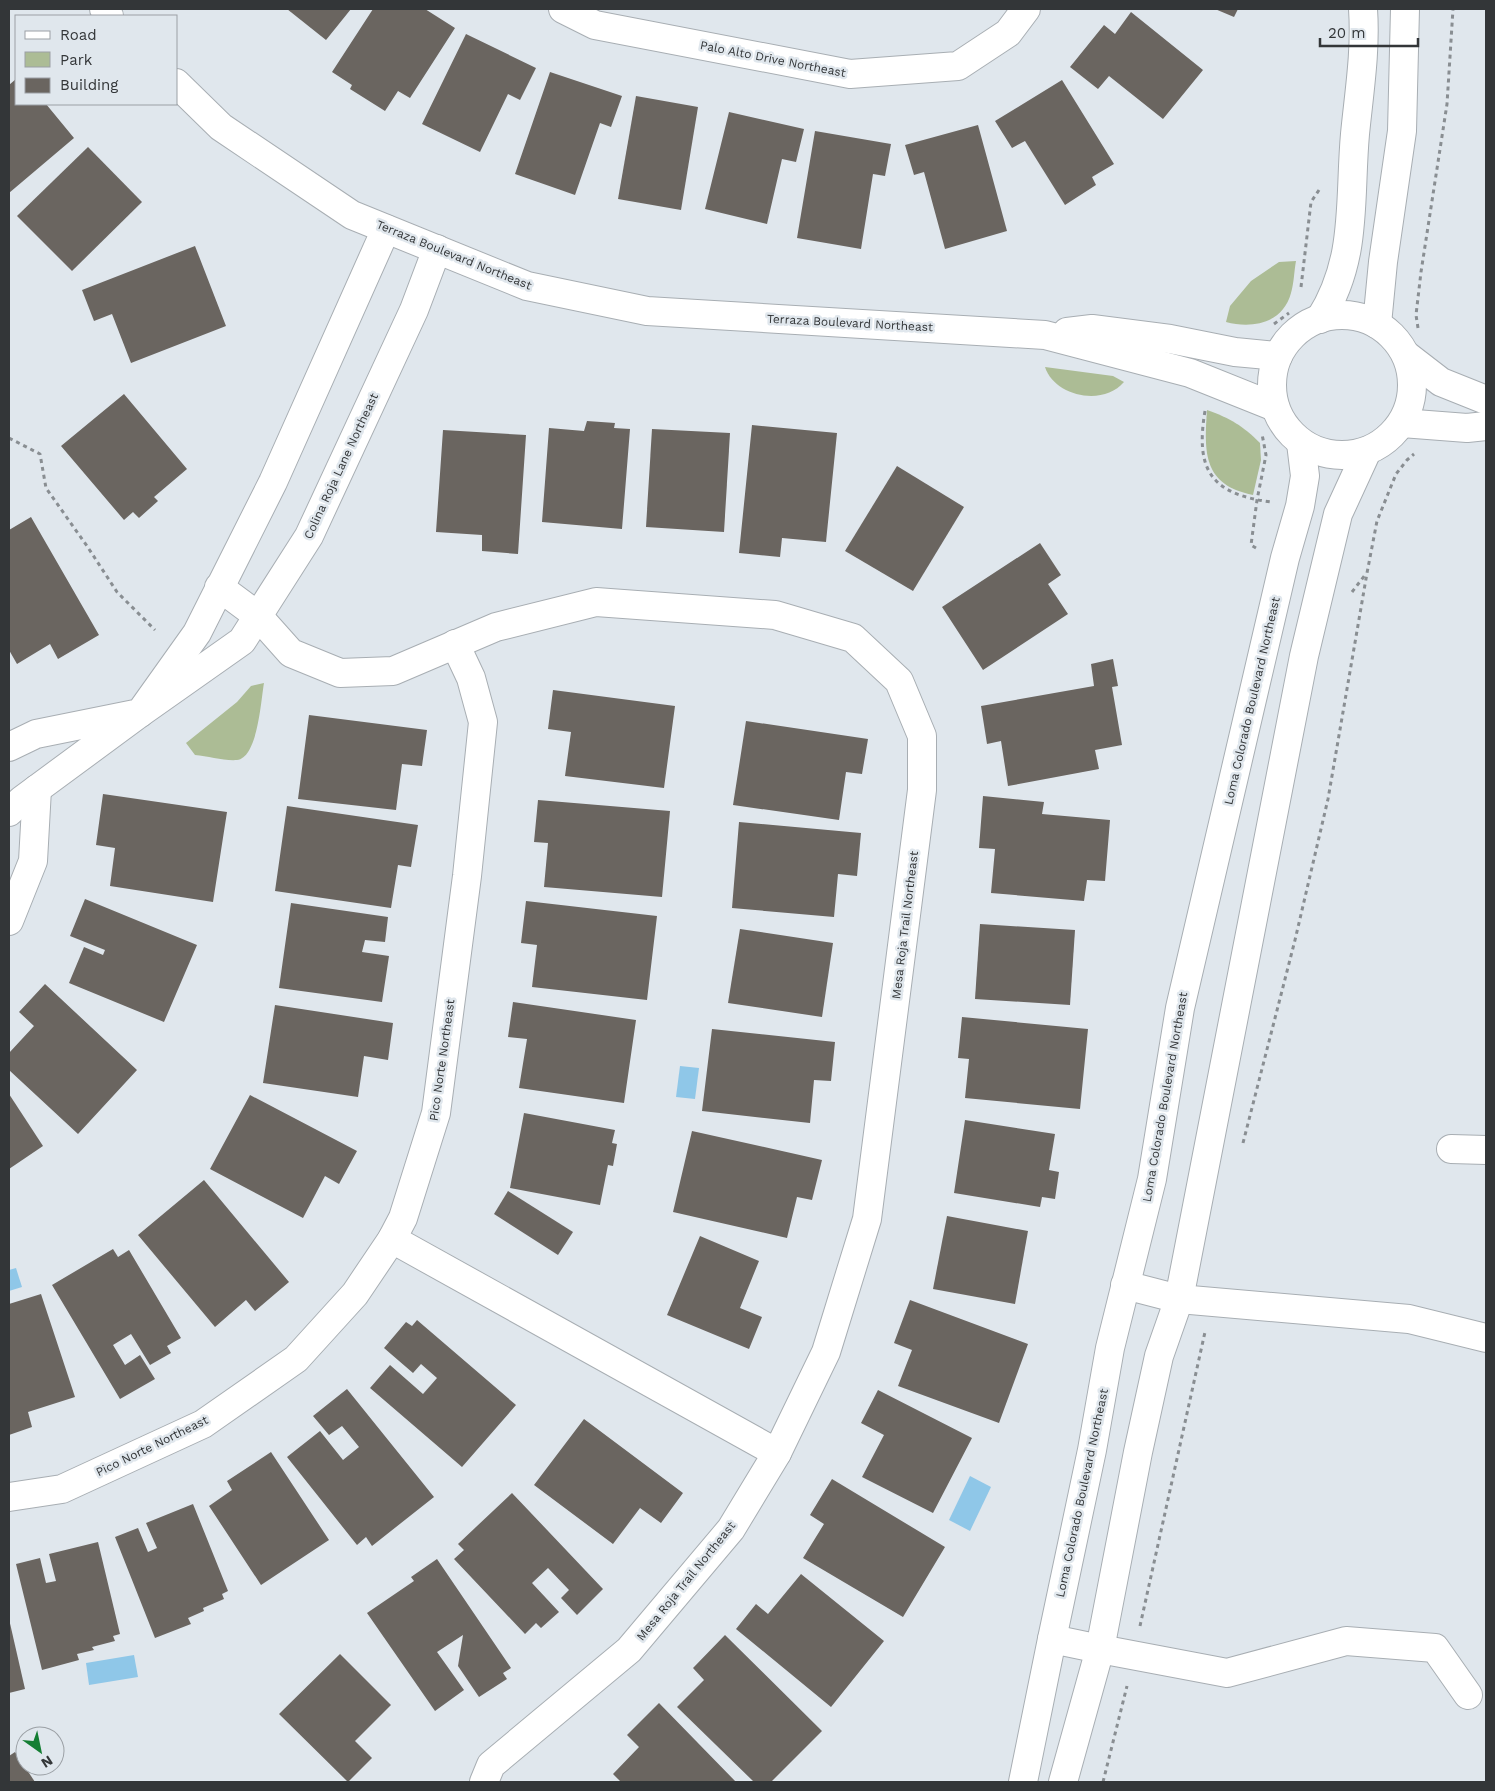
<svg xmlns="http://www.w3.org/2000/svg" width="1495" height="1791" font-family="'Work Sans',sans-serif">
  <style>
    .green { fill: #acbc95 }
    .water { fill: #8fc7e8 }
    .building { fill: #6a6560 }
    .lines { fill: none; stroke-linecap: round; stroke-linejoin: round }
    .minor-casing { stroke: #a8aeb3; stroke-width: 30 }
    .path { stroke: #898e92; stroke-width: 3; stroke-dasharray: 4 4; stroke-linecap: butt }
    .minor { stroke: #fff; stroke-width: 28 }
    .labels { text-anchor: middle; stroke-width: 5; stroke-linejoin: round; paint-order: stroke }
    .street-label { font-size: 12px; fill: #333638; stroke: #e0e7ed }
  </style>
  <rect width="100%" height="100%" fill="#e0e7ed"/>
  <g class="green">
    <path d="M1296,261C1294,272 1294,283 1291,293C1283,323 1253,329 1226,322L1230,306L1251,281L1279,262Z"/>
    <path d="M1045,367L1113,376L1124,382C1103,407 1054,396 1045,367Z"/>
    <path d="M1207,410C1230,418 1243,426 1260,443L1261,460L1253,495C1203,485 1204,453 1207,410Z"/>
    <path d="M264,683C261,699 258,758 237,760C224,761 208,756 195,755L186,743L237,702L251,686Z"/>
  </g>
  <g class="water">
    <polygon points="680,1066 699,1068 695,1099 676,1097"/>
    <polygon points="16,1268 22,1287 9,1291 9,1270"/>
    <polygon points="970,1476 991,1487 970,1531 949,1520"/>
    <polygon points="134,1655 138,1677 89,1685 86,1663"/>
  </g>
  <g class="building">
    <polygon points="287,9 351,9 326,40"/>
    <polygon points="373,9 425,9 455,28 410,98 398,91 385,111 350,89 352,85 332,72"/>
    <polygon points="1215,9 1238,9 1234,17"/>
    <polygon points="1131,12 1203,70 1163,119 1109,76 1098,89 1070,67 1104,25 1115,34"/>
    <polygon points="466,34 536,68 520,100 508,94 480,152 422,124"/>
    <polygon points="550,72 622,96 611,127 600,123 575,195 515,174"/>
    <polygon points="16,79 16,104 46,104 74,138 9,193 9,85"/>
    <polygon points="1062,80 1114,164 1092,177 1096,185 1065,205 1025,141 1012,148 995,121"/>
    <polygon points="636,96 698,107 681,210 618,199"/>
    <polygon points="729,112 804,129 796,162 782,159 767,224 705,209"/>
    <polygon points="978,125 1007,231 945,249 924,172 914,175 905,145"/>
    <polygon points="815,131 891,144 885,176 873,174 861,249 797,238"/>
    <polygon points="88,147 142,202 72,271 17,216"/>
    <polygon points="195,246 226,326 131,363 112,314 94,321 82,290"/>
    <polygon points="124,394 187,469 154,497 158,501 139,518 133,512 124,520 61,446"/>
    <polygon points="587,421 615,423 614,428 630,429 622,529 542,522 549,428 584,431"/>
    <polygon points="752,425 837,433 826,542 782,538 780,557 739,553"/>
    <polygon points="652,429 730,433 724,532 646,527"/>
    <polygon points="443,430 526,435 518,554 482,551 482,535 436,532"/>
    <polygon points="897,466 964,507 913,591 845,551"/>
    <polygon points="31,517 99,635 58,659 50,644 17,664 9,650 9,530"/>
    <polygon points="1040,543 1061,575 1048,584 1068,614 983,670 942,607"/>
    <polygon points="1113,659 1118,686 1112,687 1122,745 1095,750 1099,769 1008,786 1001,741 987,744 981,706 1094,686 1091,664"/>
    <polygon points="553,690 675,706 664,788 565,776 571,732 548,729"/>
    <polygon points="309,715 427,730 422,766 402,764 396,810 298,799"/>
    <polygon points="746,721 868,739 862,774 846,772 839,820 733,805"/>
    <polygon points="103,794 227,812 213,902 110,886 115,848 96,845"/>
    <polygon points="983,796 1044,802 1042,814 1110,820 1105,881 1087,880 1084,901 991,893 995,849 979,848"/>
    <polygon points="538,800 670,811 662,897 544,887 548,843 534,842"/>
    <polygon points="287,806 418,825 411,867 398,865 391,908 275,891"/>
    <polygon points="739,822 861,833 857,876 838,874 834,917 732,908"/>
    <polygon points="85,899 197,945 164,1022 69,983 84,947 103,955 105,950 70,936"/>
    <polygon points="526,901 657,916 647,1000 532,987 537,945 521,943"/>
    <polygon points="291,903 388,917 385,942 365,940 362,952 389,956 382,1002 279,988"/>
    <polygon points="980,924 1075,930 1070,1005 975,999"/>
    <polygon points="740,929 833,943 822,1017 728,1003"/>
    <polygon points="45,984 137,1070 78,1134 9,1070 9,1053 34,1026 19,1012"/>
    <polygon points="513,1002 636,1020 624,1103 519,1088 527,1039 508,1037"/>
    <polygon points="275,1005 393,1023 388,1060 364,1056 358,1097 263,1083"/>
    <polygon points="962,1017 1088,1029 1080,1109 965,1098 969,1059 958,1058"/>
    <polygon points="712,1029 835,1042 831,1081 814,1080 810,1123 702,1111"/>
    <polygon points="9,1094 43,1146 9,1169"/>
    <polygon points="250,1095 357,1151 339,1184 325,1176 303,1218 210,1169"/>
    <polygon points="524,1113 615,1130 612,1143 617,1144 613,1166 608,1165 600,1205 510,1188"/>
    <polygon points="965,1120 1055,1134 1049,1170 1059,1172 1055,1199 1042,1197 1040,1207 954,1193"/>
    <polygon points="692,1131 822,1160 812,1200 797,1197 787,1238 673,1212"/>
    <polygon points="204,1180 289,1282 255,1311 246,1300 215,1327 138,1235"/>
    <polygon points="508,1191 573,1232 558,1255 494,1214"/>
    <polygon points="947,1216 1028,1231 1015,1304 933,1289"/>
    <polygon points="700,1236 759,1261 740,1308 762,1317 749,1349 667,1315"/>
    <polygon points="113,1249 118,1257 129,1250 181,1338 167,1346 171,1353 150,1365 131,1334 113,1345 125,1365 140,1355 155,1379 120,1399 52,1285"/>
    <polygon points="41,1294 75,1397 28,1412 32,1427 9,1435 9,1304"/>
    <polygon points="910,1300 1028,1344 999,1423 898,1386 912,1350 894,1343"/>
    <polygon points="417,1320 516,1405 462,1467 370,1388 390,1365 423,1394 437,1378 421,1364 413,1373 384,1348 406,1322 412,1326"/>
    <polygon points="347,1389 434,1497 372,1546 366,1537 357,1545 287,1457 320,1431 343,1460 359,1447 342,1426 329,1435 313,1416"/>
    <polygon points="878,1390 972,1438 933,1513 862,1477 884,1435 861,1423"/>
    <polygon points="584,1419 683,1493 661,1523 640,1508 613,1544 534,1485"/>
    <polygon points="271,1452 329,1540 261,1585 209,1506 232,1490 227,1481"/>
    <polygon points="832,1479 945,1547 903,1617 803,1558 824,1524 810,1515"/>
    <polygon points="512,1493 603,1589 577,1615 561,1598 569,1590 548,1568 532,1583 559,1612 541,1628 536,1623 525,1634 454,1559 464,1550 458,1544"/>
    <polygon points="193,1504 228,1591 222,1594 224,1599 203,1608 204,1611 188,1618 191,1624 155,1638 115,1537 138,1528 148,1552 157,1548 146,1523"/>
    <polygon points="98,1542 120,1634 113,1636 115,1641 92,1647 94,1650 77,1654 79,1660 42,1670 16,1564 40,1558 46,1583 56,1581 49,1554"/>
    <polygon points="437,1559 511,1668 503,1673 507,1679 479,1697 458,1666 463,1635 437,1652 464,1690 435,1711 367,1613 414,1581 411,1577"/>
    <polygon points="801,1574 884,1641 831,1707 736,1629 756,1604 768,1614"/>
    <polygon points="9,1619 25,1689 9,1693"/>
    <polygon points="725,1635 822,1731 771,1782 754,1782 677,1707 704,1680 693,1668"/>
    <polygon points="340,1654 391,1705 355,1741 372,1758 348,1782 279,1714"/>
    <polygon points="659,1703 736,1782 621,1782 613,1774 639,1747 627,1735"/>
    <polygon points="15,1752 35,1782 9,1782 9,1756"/>
  </g>
  <g class="lines">
    <defs>
      <g id="minor">
        <polyline points="104,9 109,16"/>
        <polyline points="563,9 595,25 850,74 958,66 1008,33 1026,9"/>
        <polyline points="176,83 221,127 352,215 527,286 647,311 1045,335 1190,373 1275,407"/>
        <circle cx="1342" cy="385" r="70"/>
        <path d="M1320,319C1358,259 1349,201 1355,134C1359,93 1366,51 1363,9"/>
        <polyline points="1377,324 1383,262 1402,131 1405,9"/>
        <polyline points="1067,332 1092,329 1170,339 1235,352 1278,356"/>
        <polyline points="1406,355 1441,382 1486,400"/>
        <polyline points="1402,423 1467,428 1486,426"/>
        <polyline points="219,587 258,616 291,653 340,673 393,671 496,627 596,602 775,615 853,638 899,681 922,736 922,790 867,1219 826,1352 777,1453 731,1529 629,1650 491,1765 484,1782"/>
        <polyline points="9,747 36,734 140,713 197,633 273,482 386,229"/>
        <polyline points="9,812 22,800 140,713 242,641 309,536 414,310 437,249"/>
        <polyline points="9,921 33,861 37,789"/>
        <polyline points="1451,1149 1486,1150"/>
        <polyline points="392,1239 777,1453"/>
        <polyline points="1125,1285 1179,1299 1409,1319 1486,1338"/>
        <polyline points="9,1497 62,1489 203,1424 296,1359 355,1294 392,1239 403,1218 436,1113 467,876 483,722 471,678 455,644"/>
        <polyline points="1052,1639 1100,1649 1227,1673 1346,1641 1435,1648 1468,1695"/>
        <polyline points="1023,1782 1052,1639 1092,1450 1110,1348 1152,1179 1180,1008 1285,558 1300,506 1305,476 1301,443"/>
        <polyline points="1063,1782 1100,1649 1138,1452 1159,1356 1179,1299 1304,656 1338,514 1367,451"/>
      </g>
    </defs>
    <use href="#minor" class="minor-casing"/>
    <g class="path">
      <polyline points="1301,287 1311,202 1321,187"/>
      <polyline points="1274,324 1289,313"/>
      <polyline points="1418,328 1416,315 1421,272 1447,104 1453,9"/>
      <path d="M1205,411C1195,470 1211,494 1271,502"/>
      <polyline points="9,438 40,454 46,488 87,546 117,592 155,630"/>
      <polyline points="1256,548 1251,545 1257,500 1266,455 1262,434"/>
      <polyline points="1352,592 1365,575"/>
      <polyline points="1243,1143 1295,940 1328,799 1367,573 1377,521 1396,474 1407,460 1414,454"/>
      <polyline points="1140,1626 1205,1332"/>
      <polyline points="1103,1782 1127,1686"/>
    </g>
    <use href="#minor" class="minor"/>
  </g>
  <g class="labels">
    <g class="street-label">
      <text transform="translate(773 59) rotate(11)" y="4">Palo Alto Drive Northeast</text>
      <text transform="translate(454 255) rotate(22)" y="4">Terraza Boulevard Northeast</text>
      <text transform="translate(850 323) rotate(3)" y="4">Terraza Boulevard Northeast</text>
      <text transform="translate(341 466) rotate(-65)" y="4">Colina Roja Lane Northeast</text>
      <text transform="translate(1252 701) rotate(-77)" y="4">Loma Colorado Boulevard Northeast</text>
      <text transform="translate(905 925) rotate(-83)" y="4">Mesa Roja Trail Northeast</text>
      <text transform="translate(442 1060) rotate(-82)" y="4">Pico Norte Northeast</text>
      <text transform="translate(1165 1097) rotate(-80)" y="4">Loma Colorado Boulevard Northeast</text>
      <text transform="translate(152 1446) rotate(-26)" y="4">Pico Norte Northeast</text>
      <text transform="translate(1082 1493) rotate(-78)" y="4">Loma Colorado Boulevard Northeast</text>
      <text transform="translate(686 1581) rotate(-51)" y="4">Mesa Roja Trail Northeast</text>
    </g>
  </g>
  <rect width="1495" height="1791" fill="none" stroke="#333638" stroke-width="20"/>
  <rect x="15" y="15" width="162" height="90" fill="#e0e7ed" stroke="#9ba0a5"/>
  <rect x="25" y="31" width="25" height="8" fill="#ffffff" stroke="#9ba0a5"/>
  <text x="60" y="40" font-size="15" fill="#333638">Road</text>
  <rect x="25" y="52" width="25" height="15" fill="#acbc95" stroke="#9ba0a5"/>
  <text x="60" y="65" font-size="15" fill="#333638">Park</text>
  <rect x="25" y="78" width="25" height="15" fill="#6a6560" stroke="#9ba0a5"/>
  <text x="60" y="90" font-size="15" fill="#333638">Building</text>
  <g transform="translate(40 1751) rotate(147)"><circle r="24" fill="#e0e7ed" stroke="#9ba0a5"/>
  <path d="M0-4L9 19L0 12L-9 19Z" fill="#147e33"/>
  <text y="-8" font-size="14" font-weight="bold" text-anchor="middle" fill="#333638">N</text>
  </g>
  <path d="M1320 38v8h98v-8" fill="none" stroke="#333638" stroke-width="2.5"/>
  <text x="1328" y="38" font-size="15" fill="#333638" stroke="#e0e7ed" stroke-width="4" paint-order="stroke">20 m</text>
</svg>
